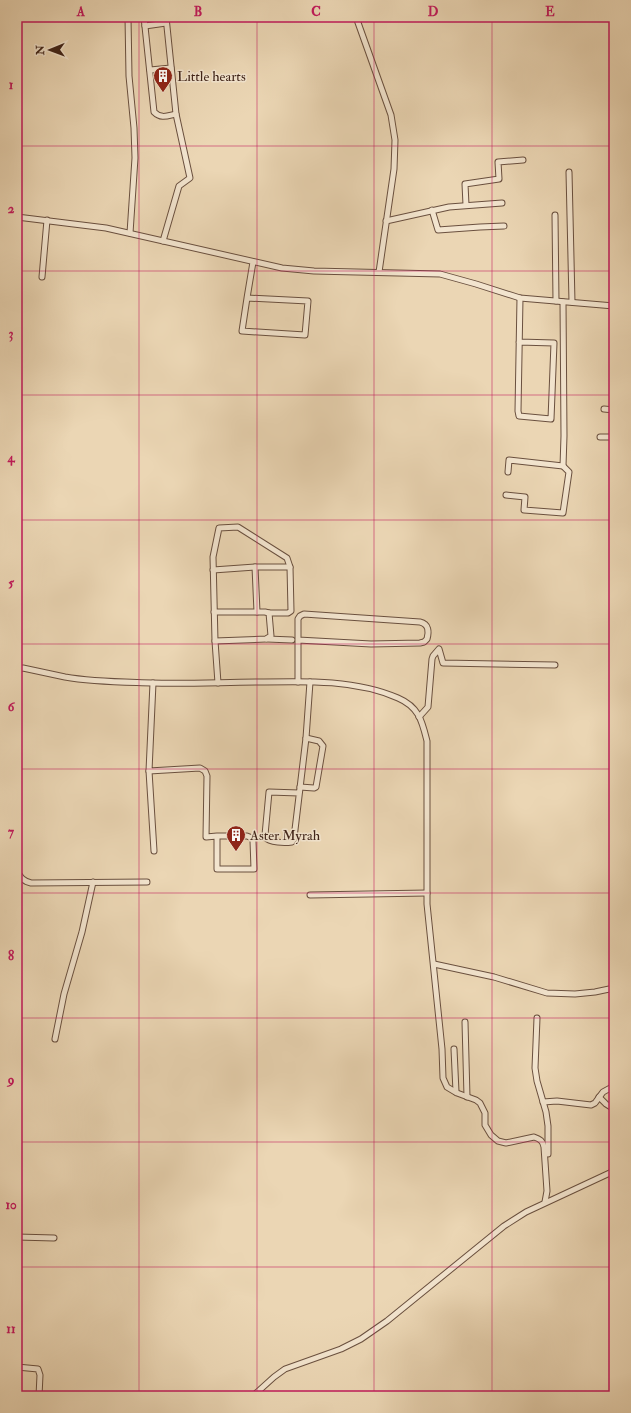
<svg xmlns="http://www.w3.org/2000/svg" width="631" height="1413" font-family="'IM FELL Double Pica',serif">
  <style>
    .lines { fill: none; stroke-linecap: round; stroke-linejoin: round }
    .minor-casing { stroke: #6a503f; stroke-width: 7 }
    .minor { stroke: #f2e4ce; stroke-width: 5 }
    .grid { fill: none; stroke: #c2185b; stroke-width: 1; stroke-opacity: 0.55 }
    .labels { text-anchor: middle; stroke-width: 3; stroke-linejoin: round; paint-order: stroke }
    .poi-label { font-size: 14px; fill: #3f2318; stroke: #f2e4ce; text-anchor: start }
    .neatline { fill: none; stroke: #c2185b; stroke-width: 1.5 }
    .grid-label { font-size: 13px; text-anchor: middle; font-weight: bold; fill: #c2185b }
  </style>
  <rect width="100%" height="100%" fill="#ebd6b4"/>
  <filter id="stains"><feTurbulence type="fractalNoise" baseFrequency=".005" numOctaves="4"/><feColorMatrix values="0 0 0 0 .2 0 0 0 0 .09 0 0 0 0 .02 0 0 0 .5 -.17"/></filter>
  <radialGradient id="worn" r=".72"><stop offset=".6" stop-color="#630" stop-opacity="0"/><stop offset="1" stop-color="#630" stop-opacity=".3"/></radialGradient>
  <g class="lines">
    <defs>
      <g id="minor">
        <polyline points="128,17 129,76 134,128 135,158 130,233"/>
        <path d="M144,17L154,112C161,119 167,116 176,114"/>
        <polyline points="356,17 391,115 395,140 394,169 379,272"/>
        <polyline points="145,26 166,23"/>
        <polyline points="150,70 171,68"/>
        <polyline points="569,172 572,302"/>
        <polyline points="466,205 465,184 499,179 498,162 523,160"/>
        <polyline points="432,210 438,230 480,227 504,226"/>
        <polyline points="555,215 556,301"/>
        <polyline points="17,217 106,228 282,268 314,271 440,274 476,284 520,298 614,306"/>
        <polyline points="386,221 449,207 502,203"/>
        <polyline points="163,241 179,186 190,178 176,114 166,17"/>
        <polyline points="42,277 47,220"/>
        <polyline points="247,298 308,301 305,335 242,331 247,298 253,262"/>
        <polyline points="519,342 554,343 551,419 519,416 518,411 520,298"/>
        <polyline points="604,409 614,410"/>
        <polyline points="600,437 614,437"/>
        <polyline points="508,472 509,460 563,466 564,436 563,302"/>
        <polyline points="506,495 525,497 524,510 563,513 569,472 563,466"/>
        <polyline points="213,570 255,567"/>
        <polyline points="214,612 265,612 269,613 271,636 266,639 215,641"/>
        <polyline points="257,612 255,567 290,567 291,611 288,613 269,613"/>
        <polyline points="267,639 292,640"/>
        <path d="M17,669L23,668C37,671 51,674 65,677C93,682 124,682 152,683C190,684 227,682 264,682C308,681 357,680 398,698C419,707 422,721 427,741V904L442,1049L443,1078L447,1087L457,1093L476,1100L480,1103L485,1113V1125L491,1135L498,1141L506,1143L534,1137C540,1139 543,1141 544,1147L547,1191L545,1202"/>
        <path d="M298,682V619L300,616L304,614L420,622C429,624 429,632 427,639L424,642L420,643L371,644L298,640"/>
        <polyline points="153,683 149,771 200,768 205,771 207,776 206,837 217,836 217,869 254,869 253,841 252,838 247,836 217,836"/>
        <polyline points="218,683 215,641 213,557 219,528 238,527 287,558 290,567"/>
        <polyline points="419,717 428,707 432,659 433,656 439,649 443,663 555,665"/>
        <polyline points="149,771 154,851"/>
        <polyline points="300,787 314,788 316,787 323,746 319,741 306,738"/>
        <path d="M299,793L269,792L265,835V837C270,843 285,843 292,842L294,838L306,738L310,682"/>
        <path d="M17,871C21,878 23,881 31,883L147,882"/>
        <polyline points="310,895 427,893"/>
        <polyline points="434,964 494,977 547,993 575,994 595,992 614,988"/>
        <polyline points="537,1018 535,1068 537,1081 546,1112 548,1126 548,1154"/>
        <polyline points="465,1022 467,1097"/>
        <polyline points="55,1039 64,994 82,932 93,882"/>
        <polyline points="454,1049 456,1092"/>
        <polyline points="599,1097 606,1104 614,1109"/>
        <polyline points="543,1102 557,1101 591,1105 595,1103 603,1092 614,1086"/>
        <polyline points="17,1237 54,1238"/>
        <polyline points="17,1367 38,1369 40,1375 39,1396"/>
        <polyline points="253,1396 274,1377 285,1369 341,1349 361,1339 387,1321 504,1226 526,1212 614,1171"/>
      </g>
    </defs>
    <use href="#minor" class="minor-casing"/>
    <use href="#minor" class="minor"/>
  </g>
  <path class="grid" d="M139,17V1396M257,17V1396M374,17V1396M492,17V1396M17,146H614M17,271H614M17,395H614M17,520H614M17,644H614M17,769H614M17,893H614M17,1018H614M17,1142H614M17,1267H614"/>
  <defs>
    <symbol id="building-pin" viewBox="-11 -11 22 30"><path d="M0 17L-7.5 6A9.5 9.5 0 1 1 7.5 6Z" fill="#8f2418" stroke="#f2e4ce"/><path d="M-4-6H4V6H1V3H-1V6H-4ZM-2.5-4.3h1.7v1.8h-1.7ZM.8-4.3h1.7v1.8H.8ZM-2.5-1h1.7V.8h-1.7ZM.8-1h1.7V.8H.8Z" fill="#fff"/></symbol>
  </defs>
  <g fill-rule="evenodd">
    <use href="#building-pin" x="152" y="65" width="22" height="30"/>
    <use href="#building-pin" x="225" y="824" width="22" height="30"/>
  </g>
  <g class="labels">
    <g class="poi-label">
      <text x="177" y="81">Little hearts</text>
      <text x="250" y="840">Aster Myrah</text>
    </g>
  </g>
  <rect width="631" height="1413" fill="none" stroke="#ebd6b4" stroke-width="44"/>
  <g transform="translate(50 50) rotate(269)" stroke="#f2e4ce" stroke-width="3" paint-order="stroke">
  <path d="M0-3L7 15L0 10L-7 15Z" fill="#3f2318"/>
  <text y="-6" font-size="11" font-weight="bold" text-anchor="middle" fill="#3f2318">N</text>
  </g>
  <rect x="22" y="22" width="587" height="1369" class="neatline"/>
  <g class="grid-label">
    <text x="81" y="16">A</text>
    <text x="198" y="16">B</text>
    <text x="316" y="16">C</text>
    <text x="433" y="16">D</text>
    <text x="550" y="16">E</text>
    <text x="11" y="89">1</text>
    <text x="11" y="213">2</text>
    <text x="11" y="338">3</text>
    <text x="11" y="462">4</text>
    <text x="11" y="587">5</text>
    <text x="11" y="711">6</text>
    <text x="11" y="836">7</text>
    <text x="11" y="960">8</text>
    <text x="11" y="1084">9</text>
    <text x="11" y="1209">10</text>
    <text x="11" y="1333">11</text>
  </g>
  <rect width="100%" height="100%" filter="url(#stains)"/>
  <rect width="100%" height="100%" fill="url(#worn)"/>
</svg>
